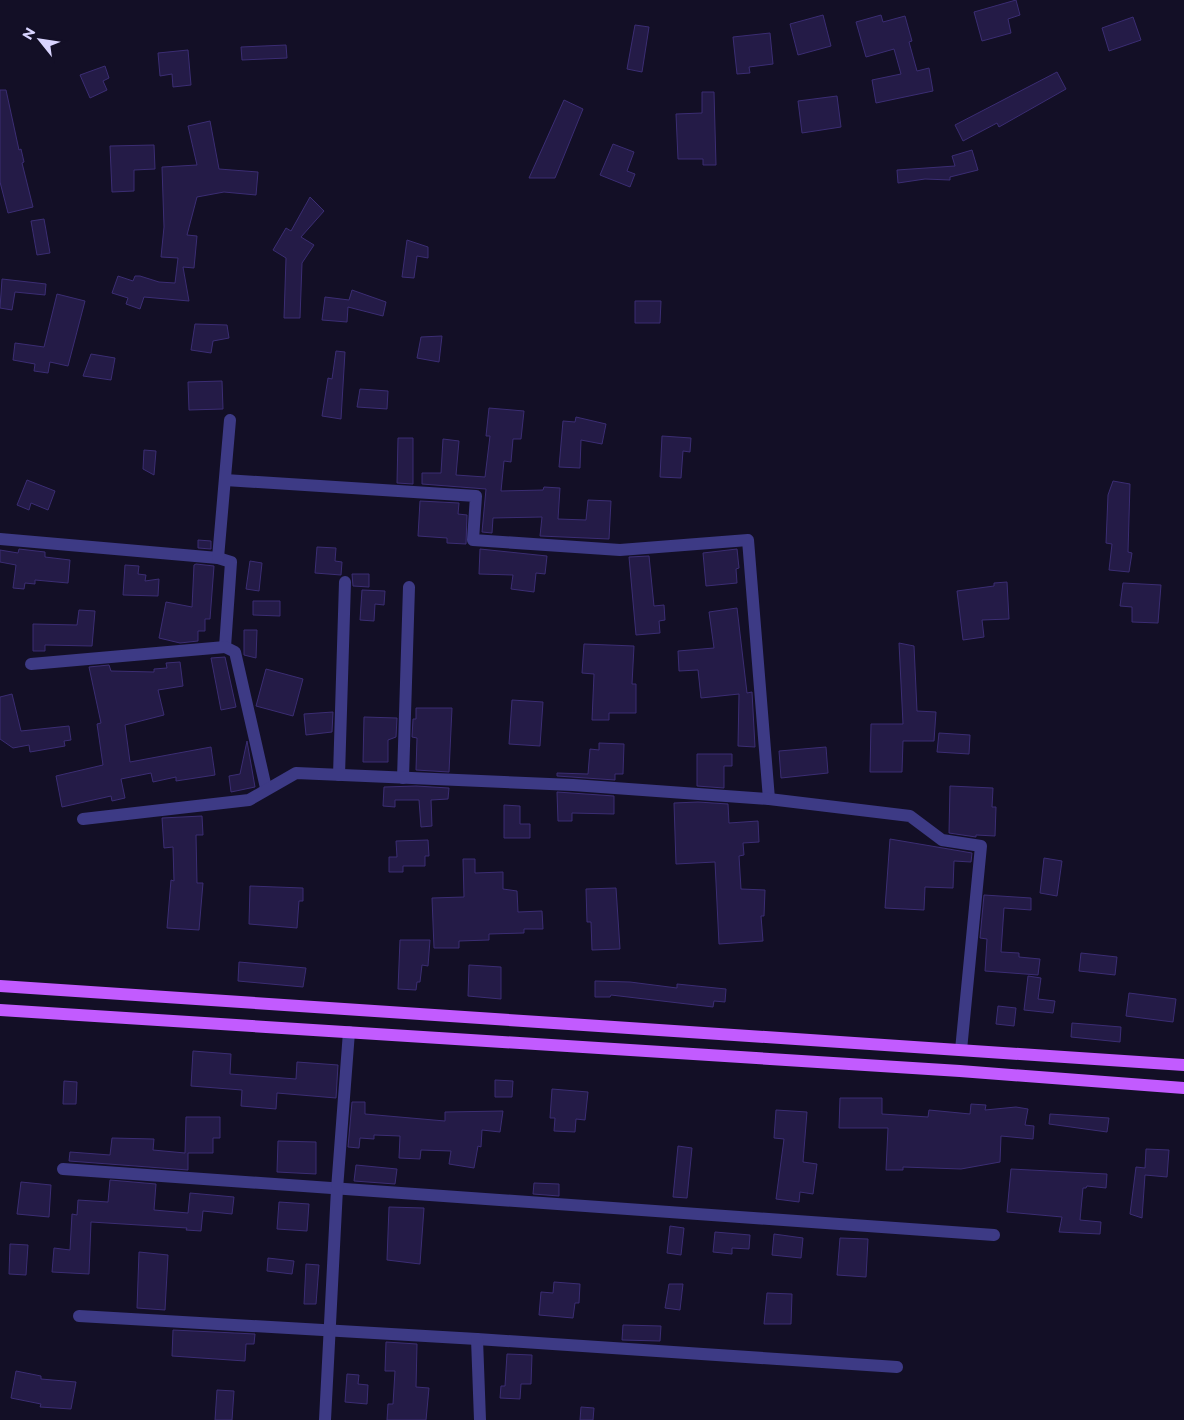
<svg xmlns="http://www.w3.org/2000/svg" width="1184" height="1420" font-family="Montserrat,sans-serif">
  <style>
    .building { fill: #241b47; stroke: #3b2d73 }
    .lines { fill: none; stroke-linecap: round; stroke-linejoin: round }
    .minor { stroke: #3d3a85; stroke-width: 12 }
    .major { stroke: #c25bff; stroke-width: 12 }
  </style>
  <rect width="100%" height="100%" fill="#130f26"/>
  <g class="building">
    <polygon points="1016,0 1020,15 1008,19 1011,33 982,41 974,12"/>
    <polygon points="823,15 831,46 798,55 790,24"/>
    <polygon points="881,15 883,22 905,16 912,41 909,42 917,71 929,68 933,91 876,103 872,80 901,74 894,49 866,57 856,22"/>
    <polygon points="1133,17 1141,40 1109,51 1102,28"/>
    <polygon points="635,25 649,27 642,72 627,69"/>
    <polygon points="770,33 773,64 749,67 750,73 737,74 733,37"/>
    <polygon points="286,45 287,58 242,60 241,47"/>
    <polygon points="188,50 191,85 173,87 172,74 160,76 158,53"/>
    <polygon points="105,66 109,78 103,81 107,90 90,98 80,75"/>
    <polygon points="1057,72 1066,89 999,127 997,123 963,141 955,125"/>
    <polygon points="0,90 6,90 19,150 21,149 24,162 22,163 33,207 8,213 0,182"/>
    <polygon points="702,92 714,92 716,165 703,165 703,159 678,159 676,114 702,113"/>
    <polygon points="837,96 841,127 802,133 798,101"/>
    <polygon points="564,100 583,109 555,178 529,178"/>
    <polygon points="210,121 219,169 258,172 256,195 224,192 197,197 187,235 197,236 194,268 183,267 189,301 144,297 140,309 126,304 128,298 112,293 118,276 133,281 135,276 140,276 159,282 175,283 178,258 161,257 164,227 162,167 197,165 188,126"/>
    <polygon points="613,144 634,152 627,171 635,174 630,187 600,175"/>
    <polygon points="154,145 155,169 134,170 134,191 112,192 110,146"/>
    <polygon points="972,150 978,170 950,177 950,180 925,179 898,183 897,170 955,166 952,156"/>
    <polygon points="310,197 324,211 301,237 314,245 302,263 300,318 284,318 286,258 273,250 286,228 291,231"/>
    <polygon points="44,219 50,253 37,255 31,221"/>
    <polygon points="407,240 428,247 428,258 417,256 414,278 402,277"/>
    <polygon points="2,279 46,284 45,295 15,292 12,310 0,308"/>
    <polygon points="352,290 386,302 383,316 348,307 347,322 322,320 325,297 349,300"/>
    <polygon points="57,294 85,301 68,366 50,362 48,373 34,371 35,364 13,360 15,343 44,347"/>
    <polygon points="635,301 661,301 660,323 635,323"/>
    <polygon points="195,324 227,325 229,338 213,341 211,353 191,350"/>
    <polygon points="442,336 439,362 417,358 421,337"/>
    <polygon points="336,351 345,352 341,419 322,416 328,378 332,379"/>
    <polygon points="91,354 115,358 111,380 83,376"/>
    <polygon points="222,381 223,409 189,410 188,382"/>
    <polygon points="360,389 388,391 387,409 357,407"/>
    <polygon points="489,408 524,411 521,439 513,439 511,462 504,461 501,491 543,490 544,487 560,488 558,519 586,520 588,500 611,501 609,539 540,536 542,517 493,518 492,533 482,532 486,489 422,484 422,473 441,473 443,439 459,441 456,475 485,477 490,436 486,436"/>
    <polygon points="576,417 606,424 602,444 581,440 580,468 559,467 563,421 575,422"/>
    <polygon points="662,436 691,438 690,452 683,451 681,478 660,477"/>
    <polygon points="398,438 413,438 413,484 397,483"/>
    <polygon points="144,450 156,451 154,475 143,469"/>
    <polygon points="27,480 55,491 48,510 31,503 29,510 17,505"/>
    <polygon points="1113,481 1130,484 1128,552 1132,553 1129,572 1109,570 1112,544 1106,543 1108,495"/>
    <polygon points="420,501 459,503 458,514 467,515 466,544 447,543 447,538 418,536"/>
    <polygon points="198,540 211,541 211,549 198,548"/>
    <polygon points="317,547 336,548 335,561 342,562 341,575 315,573"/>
    <polygon points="19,549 45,552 45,557 70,560 68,583 35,580 35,584 25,583 24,589 13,588 16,565 0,562 0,550 18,553"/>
    <polygon points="480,549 547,556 545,574 536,573 534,592 511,589 513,575 479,574"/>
    <polygon points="737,549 739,568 736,569 737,583 706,586 703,553"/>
    <polygon points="649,556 654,606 664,605 665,620 659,621 660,633 636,635 629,557"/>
    <polygon points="250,561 262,563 259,591 246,589"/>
    <polygon points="196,564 214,566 210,619 205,619 205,631 198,631 198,641 180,643 159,638 166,602 192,607 194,565"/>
    <polygon points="125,565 139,566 138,574 146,575 145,581 159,579 158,596 123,595"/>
    <polygon points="352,574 369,574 369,587 353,586"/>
    <polygon points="1007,582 1009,619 982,620 984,637 963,640 957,591 994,586 994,583"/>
    <polygon points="1123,583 1161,585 1158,623 1132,622 1132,607 1120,606"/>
    <polygon points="362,590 385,591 384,605 375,604 374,621 360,620"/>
    <polygon points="253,601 280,601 280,616 253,615"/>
    <polygon points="737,608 747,693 752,692 755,747 738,746 739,694 701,698 698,670 679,671 678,651 714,648 709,612"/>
    <polygon points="79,610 95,611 92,646 45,645 45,651 33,651 33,624 77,625"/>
    <polygon points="244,630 257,630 256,658 244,655"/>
    <polygon points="899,643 914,646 917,711 936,712 934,741 903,741 902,772 870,772 871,724 903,724"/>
    <polygon points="584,644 634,646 632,684 636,684 636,713 609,713 609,720 592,720 594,674 582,673"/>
    <polygon points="225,657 236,707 221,710 211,658"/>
    <polygon points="180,662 183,686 158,690 164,715 125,725 130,762 211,747 215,775 176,781 176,777 153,782 151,773 121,779 125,798 112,801 111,796 62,807 56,776 103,765 97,724 101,723 89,667 109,665 111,671 154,672 154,669 167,668 166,663"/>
    <polygon points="266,669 303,679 293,716 256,706"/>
    <polygon points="12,694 21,731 69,726 71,740 64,741 65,746 30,752 29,745 13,748 0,739 0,697"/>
    <polygon points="512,700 543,702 540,746 509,744"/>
    <polygon points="416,708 452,708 449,772 416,770 417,738 412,737 413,719 416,719"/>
    <polygon points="333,712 332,732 306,735 304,714"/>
    <polygon points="364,717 397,718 396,737 388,740 388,762 363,762"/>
    <polygon points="939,733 970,735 969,754 937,752"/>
    <polygon points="247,741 255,787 231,792 229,776 240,774"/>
    <polygon points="599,743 624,744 623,774 615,774 615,780 557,776 557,773 588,774 590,749 599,750"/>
    <polygon points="826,747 828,773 781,778 779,751"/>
    <polygon points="697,754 732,754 732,766 724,766 724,788 697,786"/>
    <polygon points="416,786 449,788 448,799 431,800 432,826 421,827 419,800 395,800 395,807 383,806 384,787"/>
    <polygon points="950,786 993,788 992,807 996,807 995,836 976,835 976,837 949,833"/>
    <polygon points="557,792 614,796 614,814 572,813 572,821 558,821"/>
    <polygon points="698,802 728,804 729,823 758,821 759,842 743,843 744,855 739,856 741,889 765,890 764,916 761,916 763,941 719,944 715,862 676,864 674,803"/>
    <polygon points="504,805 520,806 520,824 530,824 530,838 504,838"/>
    <polygon points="202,816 203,835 196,835 197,883 203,883 199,930 167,928 171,880 174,881 173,847 164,848 162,818"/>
    <polygon points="890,839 972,853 971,862 954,861 953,888 925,887 924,910 885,908"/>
    <polygon points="428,840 429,856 425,856 425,866 403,866 403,872 389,872 389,857 397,857 396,841"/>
    <polygon points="1044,858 1062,861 1057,896 1040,893"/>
    <polygon points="463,859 475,859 475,873 503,872 503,889 517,891 518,912 542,911 543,929 524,929 524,933 489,934 489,940 459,941 459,948 434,948 432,898 464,897"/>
    <polygon points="250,886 303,888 303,901 299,901 297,928 249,924"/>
    <polygon points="616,888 620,949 592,950 591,922 587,922 586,889"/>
    <polygon points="984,895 1031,898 1031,910 1004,908 1001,952 1019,953 1019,957 1040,959 1038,975 985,971 987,939 980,938"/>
    <polygon points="400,940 430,940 428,966 422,965 420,982 417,982 416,990 398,989"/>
    <polygon points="1081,953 1117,957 1115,975 1079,971"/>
    <polygon points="239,962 306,968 303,987 238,981"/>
    <polygon points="469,965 501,967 501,999 468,996"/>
    <polygon points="1028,976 1041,978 1038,999 1055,1001 1053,1013 1024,1010"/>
    <polygon points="595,981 630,982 677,988 677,984 726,989 725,1002 714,1001 713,1007 611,995 610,997 595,997"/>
    <polygon points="1129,993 1176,999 1173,1022 1126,1016"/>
    <polygon points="998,1006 1016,1008 1014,1026 996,1024"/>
    <polygon points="1072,1023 1121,1027 1120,1042 1071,1037"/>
    <polygon points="193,1051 231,1054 230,1074 296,1079 297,1062 338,1065 336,1098 277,1093 276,1109 241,1106 242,1090 191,1086"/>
    <polygon points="495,1080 513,1081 512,1097 495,1097"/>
    <polygon points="64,1081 77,1082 76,1104 63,1104"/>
    <polygon points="552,1089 588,1092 585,1120 576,1119 575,1132 554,1131 555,1118 550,1118"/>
    <polygon points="840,1098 882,1098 882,1114 928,1117 929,1110 970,1114 971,1104 986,1105 985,1110 1016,1107 1028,1109 1025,1125 1034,1126 1033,1139 1001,1136 1000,1162 961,1169 903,1167 903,1170 886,1170 888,1128 839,1128"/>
    <polygon points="352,1102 365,1102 365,1114 445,1121 445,1112 503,1111 500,1132 482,1130 481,1147 478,1146 474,1168 449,1164 451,1151 421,1150 420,1159 399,1158 400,1136 374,1135 374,1139 360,1138 359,1148 348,1147"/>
    <polygon points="776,1110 807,1112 803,1162 817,1164 813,1194 800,1192 799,1202 776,1199 784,1139 774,1138"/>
    <polygon points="1050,1114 1109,1118 1107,1132 1049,1124"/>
    <polygon points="186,1117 220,1117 220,1138 213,1138 213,1153 188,1153 188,1170 69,1161 70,1152 110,1155 112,1138 154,1139 153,1150 185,1153"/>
    <polygon points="278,1141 316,1142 316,1174 277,1172"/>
    <polygon points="678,1146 692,1148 687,1198 673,1197"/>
    <polygon points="1146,1149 1169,1150 1167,1177 1145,1175 1142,1218 1130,1214 1136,1167 1145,1168"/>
    <polygon points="356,1165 397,1169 395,1184 354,1181"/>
    <polygon points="1011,1169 1107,1174 1106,1188 1087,1186 1086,1188 1083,1188 1080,1220 1101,1222 1100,1234 1059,1232 1062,1217 1007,1212"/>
    <polygon points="110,1180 156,1184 154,1210 188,1213 190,1193 234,1197 232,1214 203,1211 201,1231 186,1230 187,1228 91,1222 89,1274 52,1272 54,1248 70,1250 72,1214 77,1215 78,1200 108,1202"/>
    <polygon points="21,1182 51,1185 49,1217 17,1214"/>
    <polygon points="534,1183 559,1184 559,1196 533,1194"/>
    <polygon points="279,1202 309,1204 307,1231 277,1229"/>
    <polygon points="389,1207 424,1208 420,1264 387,1260"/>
    <polygon points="670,1226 684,1228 681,1255 667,1253"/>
    <polygon points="715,1232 750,1235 749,1249 732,1248 732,1254 713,1252"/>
    <polygon points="774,1234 803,1238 801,1258 772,1255"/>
    <polygon points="840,1238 868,1239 866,1277 837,1275"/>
    <polygon points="10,1244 28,1245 26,1275 9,1274"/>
    <polygon points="139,1252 168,1255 165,1310 137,1308"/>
    <polygon points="268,1258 294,1261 292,1274 267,1271"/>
    <polygon points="306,1264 319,1265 316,1304 304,1304"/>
    <polygon points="554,1282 580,1284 579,1303 575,1303 573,1318 539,1315 541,1292 553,1293"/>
    <polygon points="669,1284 683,1284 680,1310 665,1308"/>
    <polygon points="767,1293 792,1294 791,1324 764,1324"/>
    <polygon points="623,1325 661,1326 660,1341 622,1340"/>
    <polygon points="173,1330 255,1334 254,1344 246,1344 245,1361 172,1356"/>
    <polygon points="386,1342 417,1344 416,1387 429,1388 426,1420 387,1420 388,1404 393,1404 395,1371 385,1371"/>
    <polygon points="507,1354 532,1355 531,1384 521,1384 520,1399 500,1398 501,1386 505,1386"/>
    <polygon points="16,1371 41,1376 41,1379 76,1382 71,1409 40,1407 41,1404 11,1398"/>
    <polygon points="347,1374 359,1375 358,1384 368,1385 367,1404 345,1402"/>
    <polygon points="217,1390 234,1391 232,1420 215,1420"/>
    <polygon points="581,1407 594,1408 593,1420 580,1420"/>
  </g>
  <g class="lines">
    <g class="minor">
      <polyline points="225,480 476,496 473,540 620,550 748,540 769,799"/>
      <polyline points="0,539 218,558 231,562 225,647 235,652 266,788"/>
      <polyline points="218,558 230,420"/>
      <polyline points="31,664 225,647"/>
      <polyline points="339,775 345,582"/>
      <polyline points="403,778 409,587"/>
      <polyline points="83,819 249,800 296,773 573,785 769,799 910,816 942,840 981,846 961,1050"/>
      <polyline points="63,1169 994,1235"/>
      <polyline points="79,1316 477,1339 897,1367"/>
      <polyline points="477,1339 480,1420"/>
      <polyline points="325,1420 337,1189 349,1032"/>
    </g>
    <g class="major">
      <polyline points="0,986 1184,1065"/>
      <polyline points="0,1010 960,1071 1184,1088"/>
    </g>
  </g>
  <g transform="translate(40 40) rotate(300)" stroke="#130f26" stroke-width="4" paint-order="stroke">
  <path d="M0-4L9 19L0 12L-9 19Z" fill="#d9d4ff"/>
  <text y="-8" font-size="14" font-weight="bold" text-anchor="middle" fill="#d9d4ff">N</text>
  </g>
</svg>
